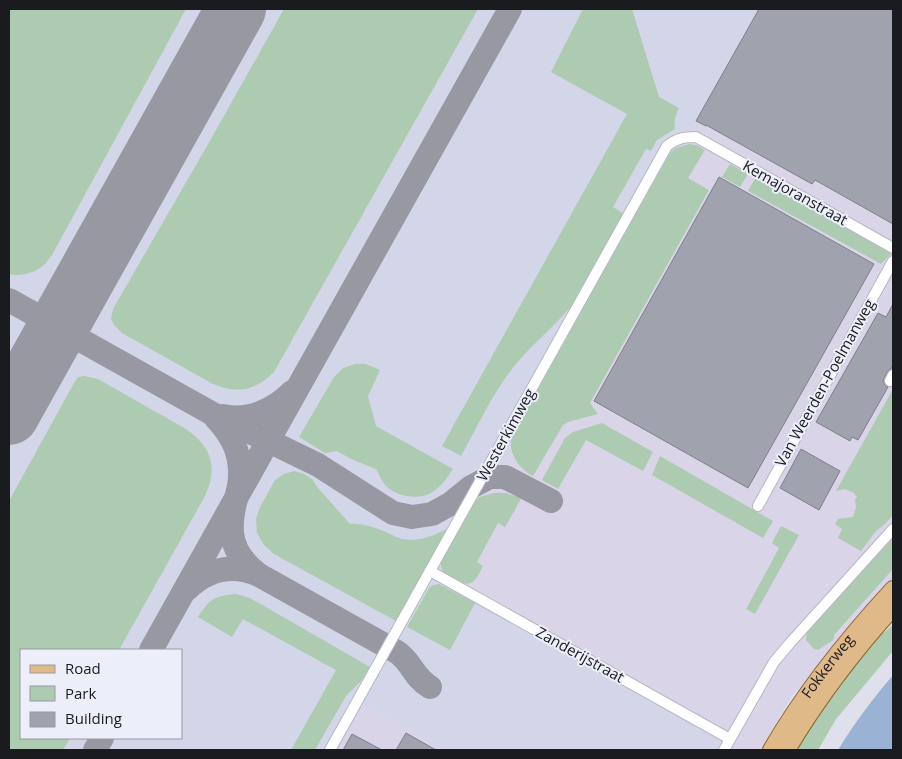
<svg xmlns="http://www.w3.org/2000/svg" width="902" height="759" font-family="'Open Sans',sans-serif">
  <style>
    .built { fill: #d3d6e9; fill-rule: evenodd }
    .industrial { fill: #dad4e9 }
    .green { fill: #accbb0 }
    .water { fill: #9ab3d5 }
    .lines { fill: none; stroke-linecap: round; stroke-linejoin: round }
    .taxiway { stroke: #9898a2; stroke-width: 24 }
    .runway { stroke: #9898a2; stroke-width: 60 }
    .building { fill: #a0a2ad; stroke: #7e7f8a }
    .street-casing { stroke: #b6b7c3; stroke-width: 12 }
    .primary-casing { stroke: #8c632f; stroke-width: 18 }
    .street { stroke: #fff; stroke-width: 10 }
    .primary { stroke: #dfb988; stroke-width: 16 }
    .labels { text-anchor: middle; stroke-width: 4; stroke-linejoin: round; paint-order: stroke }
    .street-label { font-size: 15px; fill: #1a1b1f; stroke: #eceefa }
  </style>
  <rect width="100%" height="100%" fill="#dfe0ec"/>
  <path class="built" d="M9,9H893L742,750H9ZM21,650H181V738H21Z"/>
  <g class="industrial">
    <polygon points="760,9 893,9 893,586 791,697 761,750 728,750 731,745 440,576"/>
    <polygon points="353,699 446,750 324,750"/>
  </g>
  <g class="green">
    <path d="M9,9H186L52,255C49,258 47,262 44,265C35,273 20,277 9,274Z"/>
    <path d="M284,9H478L274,372C255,391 238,394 213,384L122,333L114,325L111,319L113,309L211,139Z"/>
    <path d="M583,9H632L659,97L679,108C675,116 674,121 675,129L657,140L651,151L646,149L613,207L624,214L576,300C559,323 535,341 516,364C494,390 478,426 461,456L442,446L627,114L551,72Z"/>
    <path d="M689,144L696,145L705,150L688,178L709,190L590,403L598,414L568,422L563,425L533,476C518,468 509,454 511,437L670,153L676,148Z"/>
    <polygon points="730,164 748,174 740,187 722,177"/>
    <polygon points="756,177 826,216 891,254 881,264 748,191"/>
    <path d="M355,364H366L380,370L368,396L376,426L453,469C447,478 441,487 431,493C419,500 397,497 386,486C382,481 379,475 376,469L351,459L337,451L325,453L299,437L334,377L343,368Z"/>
    <path d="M84,376L98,379L186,429C212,447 218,468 205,496L119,650H21V738H70L63,750H9V501L74,383L78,377Z"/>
    <polygon points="893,389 893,515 885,524 876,531 861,551 838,538 842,529 835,524 838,519 853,517 856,507 855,500 857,497 854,493 845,489 836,491"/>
    <polygon points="602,423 653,452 643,471 586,440 558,489 542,480 565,438 573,432"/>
    <polygon points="660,456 773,521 763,538 652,475"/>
    <path d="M294,471L304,474L312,479L318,488L350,524C363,523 376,528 388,533C393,535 397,538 402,539C418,542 433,536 447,529L396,621L274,554L264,545L257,533L256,519L260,507L275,480L284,474Z"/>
    <path d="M494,493C504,492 513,494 521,499L505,527L498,523L477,562L483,566C480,572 477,580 471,583C463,586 449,578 444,573C441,569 441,565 441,561L474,501L480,497Z"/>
    <polygon points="781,526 799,535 755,614 746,609 779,548 772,543"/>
    <path d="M893,538V569L834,635V639C832,641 821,648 818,650L814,649L806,640L807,630Z"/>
    <polygon points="439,584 475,603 450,650 407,627 429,588 433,585"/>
    <path d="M236,594L250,598L370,667L362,680L346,696L315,750H291L336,670L243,619L232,637L198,617C210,599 214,596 236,594Z"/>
    <polygon points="893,625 893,651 836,719 818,750 793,750 828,699 878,637"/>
  </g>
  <path class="water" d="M893,675V750H838C855,722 872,700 893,675Z"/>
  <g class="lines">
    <g class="taxiway">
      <polyline points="9,300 211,413 318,465 393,513 412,517 432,514 450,504 471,487 490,477 505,477 551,501"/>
      <path d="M35,315C49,328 49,336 43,354"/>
      <path d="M80,340C60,318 70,309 81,285"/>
      <path d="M223,416C248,422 274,410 292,392"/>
      <path d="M215,417C231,434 241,452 240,476C240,485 237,494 235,503C230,524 229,544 245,562C249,567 254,571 259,575"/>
      <path d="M187,589C208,569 232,563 259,575L397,652C412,662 413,677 430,687"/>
      <polyline points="151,650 510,9"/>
      <polyline points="95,750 102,738"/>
    </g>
    <polyline class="runway" points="9,415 236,9"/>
  </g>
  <g class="building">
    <polygon points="759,9 893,9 893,224 815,180 812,184 706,125 706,126 696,121"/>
    <polygon points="719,177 874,264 748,488 594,401"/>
    <polygon points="893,304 893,364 891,369 887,372 883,381 885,385 888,387 858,440 852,437 850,441 816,422 878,313 886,317"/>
    <polygon points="801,449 840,471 819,510 780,488"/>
    <polygon points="406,733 436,750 396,750"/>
    <polygon points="352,734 382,750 343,750"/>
  </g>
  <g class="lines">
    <defs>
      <g id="street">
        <polyline points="890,381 893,375"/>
        <polyline points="758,506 893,261"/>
        <polyline points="430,571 730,739"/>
        <path d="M330,750L667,146C677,138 684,137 696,137L893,248"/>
        <polyline points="724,750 774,662 790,643 893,529"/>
      </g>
      <g id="primary">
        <path id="s1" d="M771,750C805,691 847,639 893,589"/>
        <path d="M787,750C817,700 854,651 893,608"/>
      </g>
    </defs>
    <use href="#street" class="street-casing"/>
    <use href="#primary" class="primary-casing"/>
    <use href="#street" class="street"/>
    <use href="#primary" class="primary"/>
  </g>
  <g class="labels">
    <g class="street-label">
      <text transform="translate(795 193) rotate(29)" y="5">Kemajoranstraat</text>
      <text transform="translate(825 383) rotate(-61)" y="5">Van Weerden-Poelmanweg</text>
      <text transform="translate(506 435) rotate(-61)" y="5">Westerkimweg</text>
      <text transform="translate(580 655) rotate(29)" y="5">Zanderijstraat</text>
      <text dy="5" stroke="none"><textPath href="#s1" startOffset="101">Fokkerweg</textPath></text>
    </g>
  </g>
  <rect width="902" height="759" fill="none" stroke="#1a1b1f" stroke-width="20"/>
  <rect x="20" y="649" width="162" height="90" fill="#eceefa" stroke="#989aa2"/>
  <rect x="30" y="665" width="25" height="8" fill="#dfb988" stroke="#989aa2"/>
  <text x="65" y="674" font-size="15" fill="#1a1b1f">Road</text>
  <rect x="30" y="686" width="25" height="15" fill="#accbb0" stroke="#989aa2"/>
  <text x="65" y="699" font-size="15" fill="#1a1b1f">Park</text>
  <rect x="30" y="712" width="25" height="15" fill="#a0a2ad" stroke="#989aa2"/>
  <text x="65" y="724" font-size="15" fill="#1a1b1f">Building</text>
</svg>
